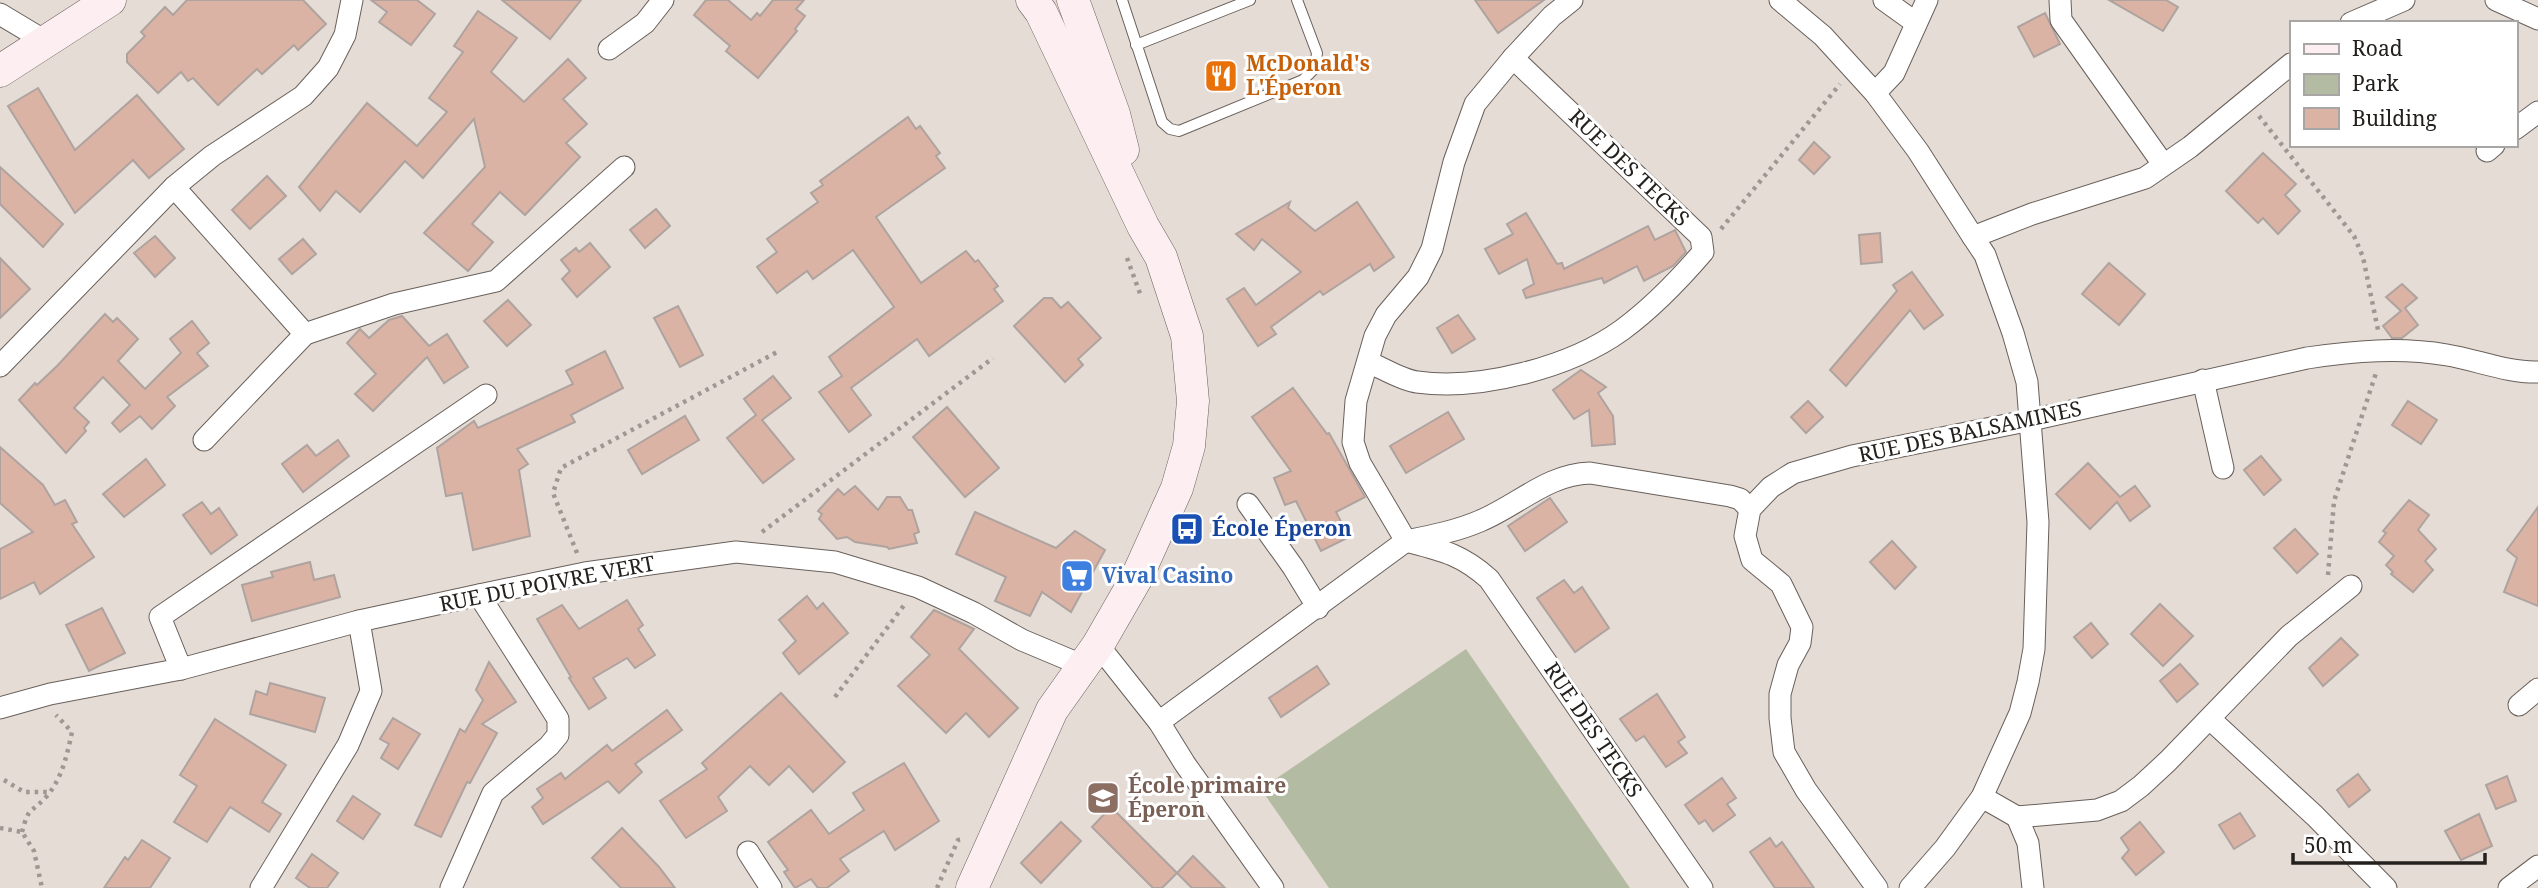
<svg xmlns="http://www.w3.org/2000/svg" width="2538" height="888" font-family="'Noto Serif',serif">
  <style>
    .green { fill: #b3bca2 }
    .building { fill: #dbb3a5; stroke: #aea39f; stroke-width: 2 }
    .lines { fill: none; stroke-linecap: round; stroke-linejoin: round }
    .lane-casing { stroke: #69605b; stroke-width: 12 }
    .street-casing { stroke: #69605b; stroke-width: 23 }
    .secondary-casing { stroke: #69605b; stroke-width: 33 }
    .path { stroke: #9e9792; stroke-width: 4.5; stroke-dasharray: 3.5 5; stroke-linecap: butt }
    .lane { stroke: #fff; stroke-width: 10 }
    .street { stroke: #fff; stroke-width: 21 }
    .secondary { stroke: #fceef1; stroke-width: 32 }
    .labels { text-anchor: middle; stroke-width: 6; stroke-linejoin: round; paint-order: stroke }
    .food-label { font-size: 21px; font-weight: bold; fill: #c56008; stroke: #fff; text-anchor: start }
    .street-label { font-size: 21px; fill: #24201e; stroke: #fff }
    .transit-label { font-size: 21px; font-weight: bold; fill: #164399; stroke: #fff; text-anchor: start }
    .shop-label { font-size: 21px; font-weight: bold; fill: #366cbe; stroke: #fff; text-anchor: start }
    .education-label { font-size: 21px; font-weight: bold; fill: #785e54; stroke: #fff; text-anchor: start }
  </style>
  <rect width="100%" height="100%" fill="#e6dcd6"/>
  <polygon class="green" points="1466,649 1630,888 1329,888 1261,789"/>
  <g class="building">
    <polygon points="187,0 303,0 326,24 298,50 294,45 262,74 257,69 218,105 193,78 188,81 181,72 158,93 127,62 127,54 145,36 141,32 165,7 173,15"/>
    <polygon points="371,0 417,0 435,14 411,45 379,22 387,12"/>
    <polygon points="502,0 581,0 550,39"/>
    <polygon points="706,0 728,0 751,20 757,13 760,16 773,0 804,0 796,9 805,16 795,29 797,31 758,78 726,51 730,46 694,15"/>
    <polygon points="1475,0 1544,0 1498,33"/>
    <polygon points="2109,0 2166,0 2178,7 2163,31"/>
    <polygon points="478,11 517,38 491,72 524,102 568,59 586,78 563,99 587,124 566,143 580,157 525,215 500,192 472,224 493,242 468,271 424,233 485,167 474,119 423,178 405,161 360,212 336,191 320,211 299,187 367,103 417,146 447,112 429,98 463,52 454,46"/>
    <polygon points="2045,13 2060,44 2034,57 2018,27"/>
    <polygon points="38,88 75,150 137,95 184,149 149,178 133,160 75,213 8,106"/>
    <polygon points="908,117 916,129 920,126 940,153 936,156 945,168 876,217 921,283 966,251 975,262 978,260 998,286 994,289 1003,301 929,356 917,339 851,388 871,415 849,432 819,392 842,376 829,357 894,307 853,250 813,279 807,271 777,293 757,267 777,252 767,239 818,202 811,193 823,185 820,181"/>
    <polygon points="1814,142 1830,157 1814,174 1799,160"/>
    <polygon points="2263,153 2296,184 2285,195 2300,211 2278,234 2263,218 2258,223 2226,191"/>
    <polygon points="0,167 63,224 43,247 0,204"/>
    <polygon points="267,176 286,196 250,229 232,210"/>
    <polygon points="1290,202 1288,208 1315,231 1357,202 1394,257 1374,271 1370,264 1323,295 1320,291 1271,327 1276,334 1258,346 1227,299 1244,288 1256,305 1301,272 1262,239 1254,250 1236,234"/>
    <polygon points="656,209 670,226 645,248 630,230"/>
    <polygon points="1526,213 1557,264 1562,263 1564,269 1648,226 1655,240 1675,230 1686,252 1673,266 1644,281 1637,266 1604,283 1602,278 1526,298 1523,290 1534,284 1527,259 1499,274 1485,249 1513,234 1507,224"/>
    <polygon points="1880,233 1882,262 1861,264 1859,235"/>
    <polygon points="155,236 175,258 155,277 134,253"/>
    <polygon points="303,239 316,254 292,274 279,259"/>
    <polygon points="590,243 610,267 577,297 562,279 570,271 561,260 576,248 579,252"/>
    <polygon points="0,258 30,289 0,318"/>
    <polygon points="2109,263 2145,294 2119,325 2082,294"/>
    <polygon points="1912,272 1943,315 1924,329 1910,310 1846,386 1830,370 1897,291 1893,285"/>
    <polygon points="2402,284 2417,298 2405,308 2418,325 2402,338 2392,338 2383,326 2401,311 2386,297"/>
    <polygon points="1044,298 1052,298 1061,308 1068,302 1101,338 1078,359 1083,365 1065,382 1014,326"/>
    <polygon points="508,300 531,325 507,346 484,321"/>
    <polygon points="678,306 703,355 680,367 654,318"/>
    <polygon points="105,314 113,322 117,318 138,339 118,361 145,389 181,353 170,339 192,321 209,343 197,353 208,366 167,397 175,406 152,429 140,416 120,432 112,423 130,405 103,377 74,408 89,422 84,428 86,431 66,453 19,400 35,383 37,385 58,365"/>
    <polygon points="1458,315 1475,339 1452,353 1437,328"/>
    <polygon points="402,316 429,346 447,334 468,367 444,383 427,357 373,411 355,394 376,374 347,343 360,329 369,338 389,320"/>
    <polygon points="605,351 623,388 571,415 575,422 517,449 528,464 519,470 530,536 473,550 462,493 446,496 437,448 474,421 478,428 573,384 566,371"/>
    <polygon points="1581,370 1606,387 1598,393 1613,416 1615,444 1592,446 1589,410 1574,419 1553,390"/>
    <polygon points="773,376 791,398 762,420 794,459 763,483 727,438 756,415 744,399"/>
    <polygon points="1293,388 1327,434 1329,433 1365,497 1336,512 1349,537 1321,551 1296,501 1285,505 1274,478 1291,471 1252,417"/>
    <polygon points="1808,401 1823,417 1806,433 1791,417"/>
    <polygon points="2408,401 2437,420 2421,444 2392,425"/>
    <polygon points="947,407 999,468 965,497 913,437"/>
    <polygon points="1448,412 1464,439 1406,473 1390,446"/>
    <polygon points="685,416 699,440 642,474 628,450"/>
    <polygon points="338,440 349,456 303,492 282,464 307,445 316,456"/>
    <polygon points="0,447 43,485 55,505 65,500 77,522 72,524 94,557 40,594 34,582 0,599 0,549 33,532 0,503"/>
    <polygon points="2261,456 2281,480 2264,495 2244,470"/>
    <polygon points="146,459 165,485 124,517 103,494"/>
    <polygon points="2088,463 2120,497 2135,486 2150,506 2130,521 2117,502 2090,529 2056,494"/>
    <polygon points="855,486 878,510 887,497 900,497 908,510 912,510 919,532 914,534 917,543 889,549 887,547 855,542 847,537 837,539 819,519 822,514 818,511 838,489 844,495"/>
    <polygon points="1550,498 1567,522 1525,551 1508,526"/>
    <polygon points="2409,500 2429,515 2418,530 2436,549 2425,561 2433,570 2413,592 2391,574 2393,572 2386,565 2394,556 2379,542 2386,533 2383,531"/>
    <polygon points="202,502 211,514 219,508 237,535 211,554 183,515"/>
    <polygon points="2538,507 2538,606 2504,592 2517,558 2507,550"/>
    <polygon points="975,512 1056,548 1075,531 1105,550 1071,612 1042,592 1030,616 995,601 1006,577 956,554"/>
    <polygon points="2295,529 2318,554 2297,573 2274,548"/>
    <polygon points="1892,541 1916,567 1895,589 1870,562"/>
    <polygon points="310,562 314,580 334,575 340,597 252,621 242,585 273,577 271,572"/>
    <polygon points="1564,580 1574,593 1582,587 1609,628 1575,652 1537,598"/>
    <polygon points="807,596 817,609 823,603 848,633 799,674 783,653 796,641 779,620"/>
    <polygon points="627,600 643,625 638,629 655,655 635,668 627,658 593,678 606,698 589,709 569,678 571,677 537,619 562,605 579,629"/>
    <polygon points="2160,604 2193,636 2163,666 2131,634"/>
    <polygon points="102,608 125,653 89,671 66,625"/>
    <polygon points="934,610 974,629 959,649 1018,708 989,737 966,713 946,733 898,686 930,655 911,637"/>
    <polygon points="2091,623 2108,644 2092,658 2074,637"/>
    <polygon points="2341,638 2358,655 2323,686 2309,668"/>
    <polygon points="489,662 516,702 482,724 497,733 470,783 467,782 441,837 415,825 460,729 465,732 483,700 476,690"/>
    <polygon points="2180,664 2198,684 2177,702 2160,681"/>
    <polygon points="1317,666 1329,684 1281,717 1269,698"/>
    <polygon points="270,683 325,698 315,732 250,714 256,691 267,695"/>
    <polygon points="781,693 845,762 813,792 789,766 769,785 750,766 718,797 727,811 686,838 660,801 707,769 702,763"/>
    <polygon points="1657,694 1685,737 1678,742 1687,753 1666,767 1644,736 1636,741 1620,719"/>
    <polygon points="667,710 682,730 635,764 642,772 619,793 608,781 543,824 532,807 543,798 537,789 561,773 565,779 607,745 612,751"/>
    <polygon points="393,718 420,734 398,769 381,758 389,744 380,739"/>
    <polygon points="215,719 286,765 262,802 281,814 269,832 230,807 207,842 174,822 197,786 180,775"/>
    <polygon points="904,763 939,821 895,850 884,831 840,859 849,871 827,888 818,888 811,879 795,888 784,872 788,870 768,842 811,810 829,834 864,810 853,793"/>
    <polygon points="2358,774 2370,790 2349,807 2337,790"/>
    <polygon points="2507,776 2516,801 2496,809 2486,785"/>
    <polygon points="1722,778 1736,798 1727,804 1735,815 1713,831 1705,820 1699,824 1685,805"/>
    <polygon points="353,796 380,814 363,839 337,821"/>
    <polygon points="1111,807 1177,873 1162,888 1153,888 1092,827"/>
    <polygon points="2240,813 2255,836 2234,849 2219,825"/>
    <polygon points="2479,814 2492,846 2461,860 2445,831"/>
    <polygon points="1061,822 1081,841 1041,883 1021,863"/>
    <polygon points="2140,822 2164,852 2136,875 2122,858 2129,850 2121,838"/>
    <polygon points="622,828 659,867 675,888 621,888 592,858"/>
    <polygon points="1770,838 1776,847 1782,842 1814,888 1775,888 1750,852"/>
    <polygon points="142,840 170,858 150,888 104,888 125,857 128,860"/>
    <polygon points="312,854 338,873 327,888 310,888 296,878"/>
    <polygon points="1193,856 1225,888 1192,888 1177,873"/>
  </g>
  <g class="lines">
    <defs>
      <g id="lane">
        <polyline points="1122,0 1162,122 1170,129 1179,131 1303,80 1315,68 1317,53 1297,0"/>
        <polyline points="1136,45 1250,0"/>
      </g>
      <g id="street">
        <path d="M1572,0L1552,16L1513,58L1475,104L1454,162L1432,249L1418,277L1386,315L1375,336L1356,401L1353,442L1360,463L1406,541C1441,550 1461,554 1489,579L1702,888"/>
        <polyline points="1780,0 1823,36 1875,93 1918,151 1973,237 1985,255 2013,333 2027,382 2038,522 2034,649 2028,682 2020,713 1982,797 1945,848 1910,888"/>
        <polyline points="1884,0 1916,23"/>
        <polyline points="2060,0 2061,20 2163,164"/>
        <polyline points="2496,0 2538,19"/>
        <polyline points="0,14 45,41"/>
        <polyline points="2351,23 2404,0"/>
        <polyline points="609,49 645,23 663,0"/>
        <polyline points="1875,93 1894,73 1927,0"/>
        <polyline points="2515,129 2538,112"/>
        <polyline points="2487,151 2494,145"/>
        <polyline points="174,187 305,334 394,304 496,281 624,167"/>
        <polyline points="1973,237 2032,214 2145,178 2190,147 2291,64"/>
        <path d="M1368,362C1383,368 1401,380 1417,382C1480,391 1571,367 1622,330C1652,308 1679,280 1703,252L1701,237L1513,58"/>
        <polyline points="0,366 174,187 212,156 303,96 328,68 345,35 352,0"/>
        <polyline points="2203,380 2223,468"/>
        <polyline points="204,440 305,334"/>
        <polyline points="1248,504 1293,567 1318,608"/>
        <polyline points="1098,645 1159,722 1185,764 1273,888"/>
        <polyline points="181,669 160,617 486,395"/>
        <polyline points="2519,705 2538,689"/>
        <polyline points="0,708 50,694 181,669 359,621 479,595 585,573 736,552 835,562 918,587 974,613 1022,640 1084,666"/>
        <polyline points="2210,719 2315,816 2386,888"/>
        <path d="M1159,722L1406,541C1431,536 1457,531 1480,521C1518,505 1548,474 1590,473L1730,496L1740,499L1750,509"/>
        <polyline points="1982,797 2017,817"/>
        <polyline points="2017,817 2097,810 2121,801 2141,786 2168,761 2289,636 2351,586"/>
        <polyline points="2017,817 2028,843 2033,888"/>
        <polyline points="748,852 771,888"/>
        <polyline points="261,888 348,745 371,691 359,621"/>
        <polyline points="451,888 493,793 549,746 558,735 558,719 479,595"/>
        <path d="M1877,888L1806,790L1784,752L1780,718V694L1788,665L1800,643L1802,627L1781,584L1752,560L1745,536L1750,509L1771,487L1793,473L1852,456L2031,420L2307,358C2354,351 2400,347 2447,355C2477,360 2508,373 2538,372"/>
        <polyline points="2509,888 2538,866"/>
      </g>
      <g id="secondary">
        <polyline points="1073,0 1114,114 1123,150"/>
        <polyline points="0,71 110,0"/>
        <polyline points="972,888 1052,710 1098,645 1136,579 1177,488 1189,446 1193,401 1187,336 1161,257 1143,226 1041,12 1032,0"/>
      </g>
    </defs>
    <use href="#lane" class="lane-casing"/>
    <use href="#street" class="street-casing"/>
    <use href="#secondary" class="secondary-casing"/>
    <g class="path">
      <polyline points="2259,116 2354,236 2363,257 2378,330"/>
      <polyline points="1721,229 1840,84"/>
      <polyline points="1127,258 1141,296"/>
      <polyline points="762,532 993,358"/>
      <polyline points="577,553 553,493 561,468 779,351"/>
      <polyline points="2328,575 2334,501 2376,373"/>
      <polyline points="835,697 905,604"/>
      <polyline points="4,780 24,792 49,792"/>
      <polyline points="0,828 22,832 34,851 42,888"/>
      <path d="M22,832C29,806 29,815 46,797C62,779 67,755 72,732L56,715"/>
      <polyline points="937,888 958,840 964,839"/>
    </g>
    <use href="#lane" class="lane"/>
    <use href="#street" class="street"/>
    <use href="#secondary" class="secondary"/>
  </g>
  <defs>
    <symbol id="restaurant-square" viewBox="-11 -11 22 22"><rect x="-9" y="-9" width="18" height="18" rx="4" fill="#e8710a" stroke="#fff"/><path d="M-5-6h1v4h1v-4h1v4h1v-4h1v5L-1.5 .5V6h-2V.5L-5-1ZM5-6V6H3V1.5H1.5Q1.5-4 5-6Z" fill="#fff"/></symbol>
    <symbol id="bus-square" viewBox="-11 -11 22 22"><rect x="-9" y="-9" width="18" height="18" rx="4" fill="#1a4fb4" stroke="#fff"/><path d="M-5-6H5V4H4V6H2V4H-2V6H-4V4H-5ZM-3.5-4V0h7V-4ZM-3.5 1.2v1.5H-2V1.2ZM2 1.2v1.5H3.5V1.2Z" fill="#fff"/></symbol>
    <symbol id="supermarket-square" viewBox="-11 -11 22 22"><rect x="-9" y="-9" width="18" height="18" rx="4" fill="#3f7fe0" stroke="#fff"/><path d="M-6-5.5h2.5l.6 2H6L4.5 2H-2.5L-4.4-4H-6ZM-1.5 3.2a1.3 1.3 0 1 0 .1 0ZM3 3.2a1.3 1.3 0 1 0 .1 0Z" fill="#fff"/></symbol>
    <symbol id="school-square" viewBox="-11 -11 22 22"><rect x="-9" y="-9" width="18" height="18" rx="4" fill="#8d6e63" stroke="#fff"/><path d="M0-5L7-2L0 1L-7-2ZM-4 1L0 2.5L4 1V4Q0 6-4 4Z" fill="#fff"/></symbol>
  </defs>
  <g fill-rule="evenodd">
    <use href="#restaurant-square" x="1202" y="57" width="38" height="38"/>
    <use href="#bus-square" x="1168" y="510" width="38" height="38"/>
    <use href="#supermarket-square" x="1058" y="557" width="38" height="38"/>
    <use href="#school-square" x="1084" y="779" width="38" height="38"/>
  </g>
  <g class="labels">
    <g class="food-label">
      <text x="1246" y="71">McDonald's<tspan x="1246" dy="24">L'Éperon</tspan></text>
    </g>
    <g class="street-label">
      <text transform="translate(1629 168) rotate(44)" y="7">RUE DES TECKS</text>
      <text transform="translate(1970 432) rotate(-12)" y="7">RUE DES BALSAMINES</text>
      <text transform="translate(547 584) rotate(-11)" y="7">RUE DU POIVRE VERT</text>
      <text transform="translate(1593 730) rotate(56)" y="7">RUE DES TECKS</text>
    </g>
    <g class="transit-label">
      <text x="1212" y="536">École Éperon</text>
    </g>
    <g class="shop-label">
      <text x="1102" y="583">Vival Casino</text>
    </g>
    <g class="education-label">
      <text x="1128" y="793">École primaire<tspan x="1128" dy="24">Éperon</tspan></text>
    </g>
  </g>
  <rect x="2290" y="21" width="228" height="126" fill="#ffffff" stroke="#a7a6a5" stroke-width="2"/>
  <rect x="2304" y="44" width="35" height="10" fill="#fceef1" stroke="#a7a6a5" stroke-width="2"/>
  <text x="2352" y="56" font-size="21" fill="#24201e">Road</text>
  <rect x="2304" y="74" width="35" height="21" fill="#b3bca2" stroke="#a7a6a5" stroke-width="2"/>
  <text x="2352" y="91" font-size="21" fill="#24201e">Park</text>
  <rect x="2304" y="108" width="35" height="21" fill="#dbb3a5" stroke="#a7a6a5" stroke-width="2"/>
  <text x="2352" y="126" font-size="21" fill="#24201e">Building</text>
  <path d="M2293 853v10h192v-10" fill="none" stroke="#24201e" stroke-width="3.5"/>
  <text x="2304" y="853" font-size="21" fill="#24201e" stroke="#ffffff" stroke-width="5" paint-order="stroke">50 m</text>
</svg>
